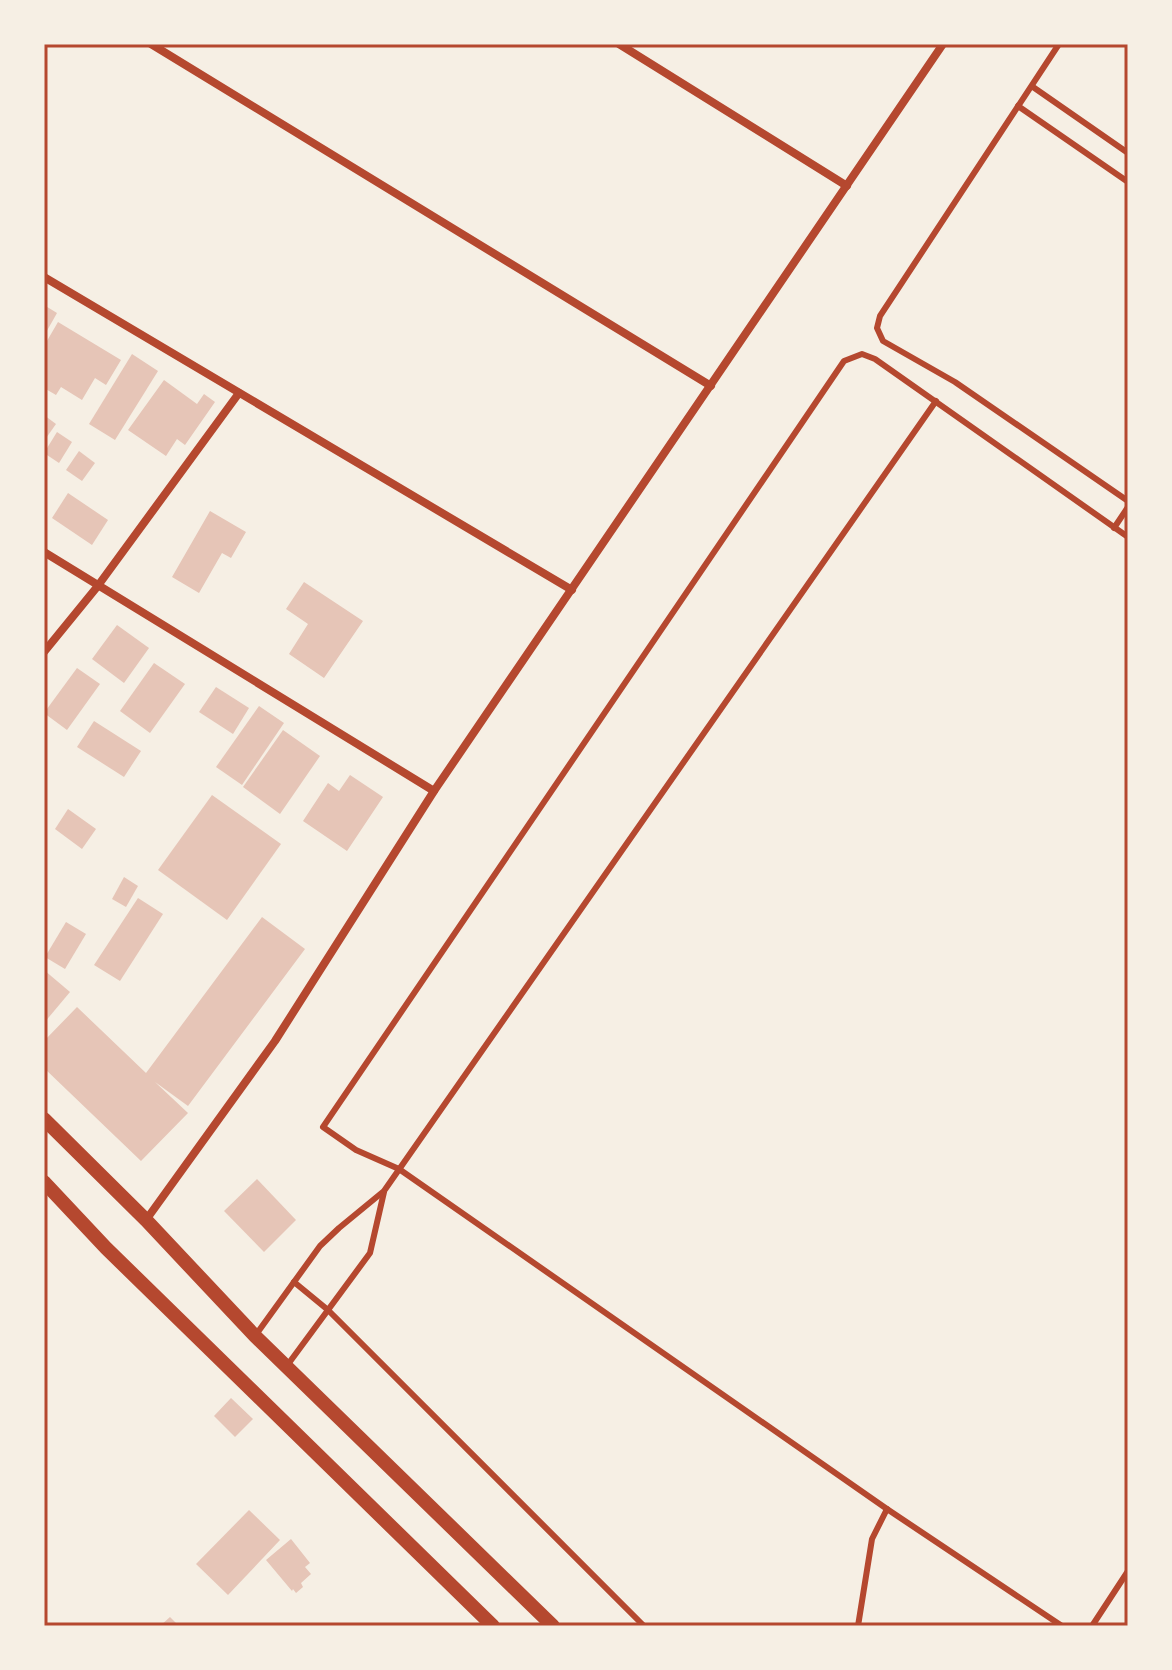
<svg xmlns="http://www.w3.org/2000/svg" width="1172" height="1670" font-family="Merriweather,serif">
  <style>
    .building { fill: #e6c5b7 }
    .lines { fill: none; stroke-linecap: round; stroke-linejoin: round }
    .service { stroke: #b5482f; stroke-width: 6 }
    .minor { stroke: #b5482f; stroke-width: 8 }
    .tertiary { stroke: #b5482f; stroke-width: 14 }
    .neatline { fill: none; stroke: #b5482f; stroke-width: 3 }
  </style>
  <rect width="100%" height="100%" fill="#f6efe4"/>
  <g class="building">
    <polygon points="44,305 57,313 44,336"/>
    <polygon points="58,322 121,360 106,385 95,378 82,400 61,387 56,395 44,388 44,346"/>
    <polygon points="132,354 158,371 115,440 89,424"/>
    <polygon points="164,380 197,404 204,394 215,402 185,445 177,439 166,456 128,430"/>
    <polygon points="44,415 56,424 44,441"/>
    <polygon points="57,432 72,442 59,463 44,453"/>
    <polygon points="79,451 95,463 82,481 66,470"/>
    <polygon points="68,493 108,520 92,545 52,518"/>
    <polygon points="210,511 246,532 231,558 222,553 199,593 172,577"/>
    <polygon points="304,582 363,621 324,678 289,654 308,624 286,609"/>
    <polygon points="117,625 149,648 124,683 92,659"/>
    <polygon points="154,663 185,684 150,733 120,711"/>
    <polygon points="77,668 100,684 67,730 44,713"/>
    <polygon points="216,687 249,708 233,734 199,712"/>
    <polygon points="259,706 284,723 242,785 216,767"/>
    <polygon points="94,721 141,751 124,777 77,747"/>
    <polygon points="283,730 320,756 280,814 243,787"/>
    <polygon points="350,775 383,797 347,851 303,821 328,783 339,791"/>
    <polygon points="212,795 281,844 227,920 158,870"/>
    <polygon points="68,809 96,829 82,849 55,829"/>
    <polygon points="124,877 138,886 126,907 112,899"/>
    <polygon points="138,898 163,914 120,981 94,965"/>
    <polygon points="262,917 305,949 188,1106 155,1082 188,1113 141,1161 44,1068 44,1041 77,1007 146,1073"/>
    <polygon points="66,922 86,934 65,969 45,957"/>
    <polygon points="44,970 70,992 44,1023"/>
    <polygon points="257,1179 296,1220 264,1252 224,1211"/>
    <polygon points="231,1398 253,1419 235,1437 214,1416"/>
    <polygon points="249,1510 280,1540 228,1595 196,1564"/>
    <polygon points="291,1539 310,1563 305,1567 311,1574 301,1583 303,1587 296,1593 293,1589 292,1591 266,1560"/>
    <polygon points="170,1617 179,1626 160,1626"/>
  </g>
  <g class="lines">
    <g class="service">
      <polyline points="1059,44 880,316 877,328 883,341 955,382 1128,501"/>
      <polyline points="1033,87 1128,153"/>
      <polyline points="1018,106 1128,182"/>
      <polyline points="1114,528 1128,507"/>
      <polyline points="294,1282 328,1310 644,1626"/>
      <polyline points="255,1336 320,1246 339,1228 384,1191 936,401"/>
      <polyline points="286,1367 370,1253 384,1192"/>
      <polyline points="858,1626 872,1539 887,1509"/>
      <polyline points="1062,1626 887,1509 399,1169 356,1150 323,1127 844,361 862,354 875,359 1128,537"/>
      <polyline points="1092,1626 1128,1571"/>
    </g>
    <g class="minor">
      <polyline points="151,44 711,386"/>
      <polyline points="619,44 847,186"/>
      <polyline points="44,277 572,590"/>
      <polyline points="44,552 434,791"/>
      <polyline points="44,652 97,587 239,393"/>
      <polyline points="146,1220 275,1041 434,791 943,44"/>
    </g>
    <g class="tertiary">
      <polyline points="44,1119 146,1220 255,1336 553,1626"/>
      <polyline points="44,1182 106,1248 493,1626"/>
    </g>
  </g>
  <rect width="1172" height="1670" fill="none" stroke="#f6efe4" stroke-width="92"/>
  <rect x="46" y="46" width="1080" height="1578" class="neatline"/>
</svg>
